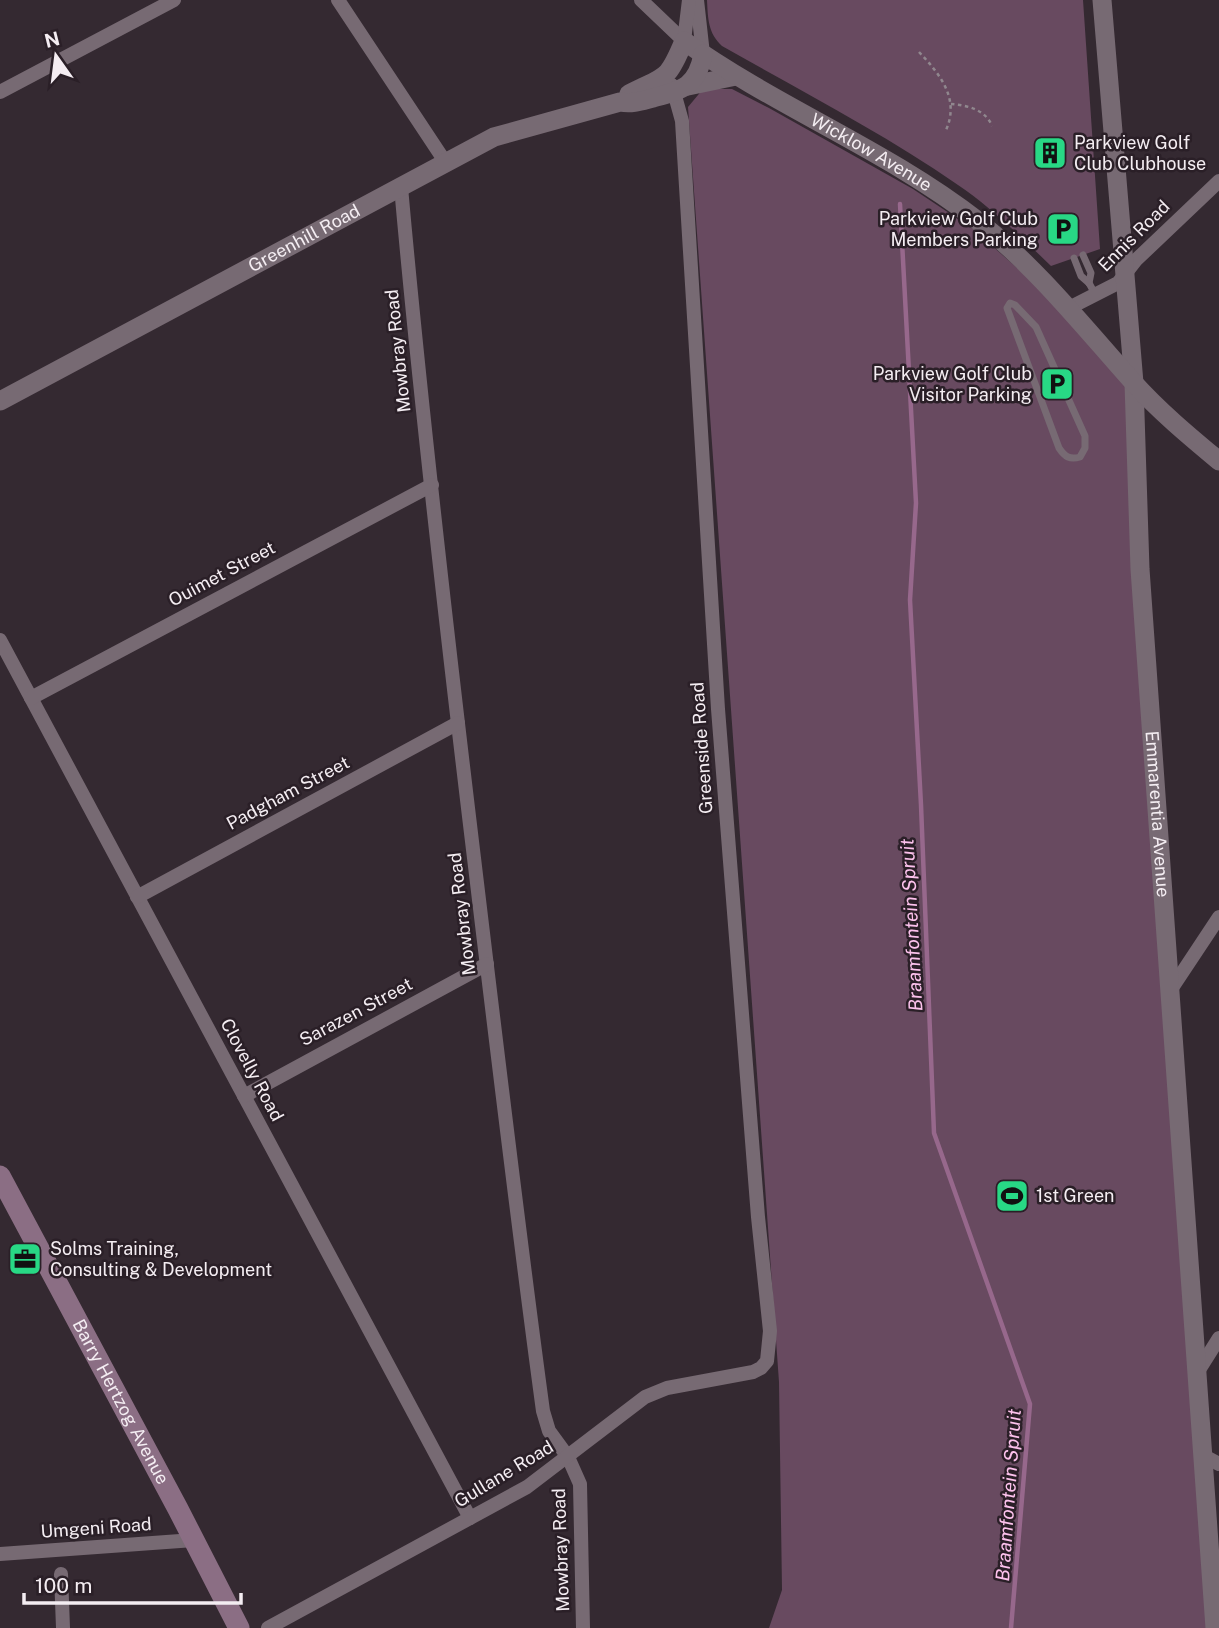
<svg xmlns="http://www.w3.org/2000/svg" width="1219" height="1628" font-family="'Public Sans',sans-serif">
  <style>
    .green { fill: #684a60 }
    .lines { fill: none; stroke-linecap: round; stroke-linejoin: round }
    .stream { stroke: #97688c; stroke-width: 4.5 }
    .path { stroke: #90878e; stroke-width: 2.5; stroke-dasharray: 3.5 3.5; stroke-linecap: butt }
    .service { stroke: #776a73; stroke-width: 7 }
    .minor { stroke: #776a73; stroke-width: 14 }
    .tertiary { stroke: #776a73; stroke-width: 19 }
    .secondary { stroke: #8b6e84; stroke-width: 21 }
    .labels { text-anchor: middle; stroke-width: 5; stroke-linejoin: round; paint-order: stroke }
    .poi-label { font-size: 18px; fill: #f4edf2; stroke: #2a1f27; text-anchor: start }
    .street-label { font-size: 18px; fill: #f4edf2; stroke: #2a1f27 }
    .water-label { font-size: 19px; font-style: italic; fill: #fdc2ed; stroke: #2a1f27 }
  </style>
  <rect width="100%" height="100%" fill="#342931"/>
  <g class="green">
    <path d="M707,0H1083L1100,249L1051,266C1021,237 992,208 958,185C883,133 801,91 722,46C708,33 708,19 707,0Z"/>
    <polygon points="703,89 732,89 769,108 913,189 973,229 1059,305 1134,383 1210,1628 769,1628 782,1590 779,1382 688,107"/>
  </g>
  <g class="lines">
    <polyline class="stream" points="900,204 916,503 910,600 921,805 934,1133 1030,1404 1011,1628"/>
    <g class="path">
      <path d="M919,52C940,74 960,99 946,130"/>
      <path d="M951,104C967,105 986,110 992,126"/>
    </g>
    <g class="service">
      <polyline points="1083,255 1091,273 1089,283"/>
      <polyline points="1074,258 1081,276 1089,283 1095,294"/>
      <path d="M1010,303L1015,305L1036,327L1085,436V448L1080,457C1070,460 1065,457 1059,448L1007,308Z"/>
    </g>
    <g class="minor">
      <polyline points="338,0 446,163"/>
      <polyline points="641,0 684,41"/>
      <polyline points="697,0 703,54"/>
      <polyline points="684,41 689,0"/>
      <polyline points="0,92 174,0"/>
      <path d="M401,187C421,411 447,634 474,858C496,1042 518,1227 543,1411L549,1431L568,1457L580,1484L583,1628"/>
      <polyline points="1069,308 1118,283 1136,260 1219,181"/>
      <polyline points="0,640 470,1518"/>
      <polyline points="31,698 432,485"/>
      <polyline points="137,897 458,723"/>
      <polyline points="1170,991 1219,917"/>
      <polyline points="244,1096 487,964"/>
      <polyline points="1197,1373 1219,1338"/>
      <polyline points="1202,1455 1219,1464"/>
      <polyline points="0,1554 194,1540"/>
      <polyline points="61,1574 63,1628"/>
      <polyline points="268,1628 527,1487 645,1397 667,1388 753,1372 761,1368 767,1361 770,1331 758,1217 718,709 682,121 672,85"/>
    </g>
    <g class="tertiary">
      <path id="s1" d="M1102,0L1134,383L1140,569L1215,1628"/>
      <polyline points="688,86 736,76"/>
      <path id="s2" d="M629,94C666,75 667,82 684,41C778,108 887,150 978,221C1037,268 1083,326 1133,382C1159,411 1189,436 1219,461"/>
      <path id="s3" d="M0,401L494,137L620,102C633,104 641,101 653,98C682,90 697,87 703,54"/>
    </g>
    <path class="secondary" id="s4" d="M0,1176L178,1509L239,1628"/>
  </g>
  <defs>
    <symbol id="building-square" viewBox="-11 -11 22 22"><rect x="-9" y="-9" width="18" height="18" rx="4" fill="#28d885" stroke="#2a1f27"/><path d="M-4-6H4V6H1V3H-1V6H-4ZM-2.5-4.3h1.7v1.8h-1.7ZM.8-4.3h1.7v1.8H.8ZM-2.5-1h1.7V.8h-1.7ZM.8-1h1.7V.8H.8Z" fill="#111"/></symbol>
    <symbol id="parking-square" viewBox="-11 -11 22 22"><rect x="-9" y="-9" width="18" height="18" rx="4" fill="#28d885" stroke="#2a1f27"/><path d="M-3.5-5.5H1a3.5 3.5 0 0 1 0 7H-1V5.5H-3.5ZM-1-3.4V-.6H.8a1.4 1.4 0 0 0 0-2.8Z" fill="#111"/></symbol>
    <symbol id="stadium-square" viewBox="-11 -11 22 22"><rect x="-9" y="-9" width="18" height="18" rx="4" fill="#28d885" stroke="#2a1f27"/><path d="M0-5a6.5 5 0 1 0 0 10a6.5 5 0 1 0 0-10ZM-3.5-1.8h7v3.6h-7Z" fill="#111"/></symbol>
    <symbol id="office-square" viewBox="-11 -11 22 22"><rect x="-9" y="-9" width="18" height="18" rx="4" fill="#28d885" stroke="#2a1f27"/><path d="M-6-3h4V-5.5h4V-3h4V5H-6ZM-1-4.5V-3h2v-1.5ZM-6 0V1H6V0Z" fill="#111"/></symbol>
  </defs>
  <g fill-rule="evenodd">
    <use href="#building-square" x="1031" y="134" width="38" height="38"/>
    <use href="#parking-square" x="1044" y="210" width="38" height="38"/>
    <use href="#parking-square" x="1038" y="365" width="38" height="38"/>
    <use href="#stadium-square" x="993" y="1177" width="38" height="38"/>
    <use href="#office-square" x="6" y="1240" width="38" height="38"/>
  </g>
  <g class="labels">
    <g class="poi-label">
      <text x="1074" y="149">Parkview Golf<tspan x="1074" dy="21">Club Clubhouse</tspan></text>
      <text x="1038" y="225" text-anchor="end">Parkview Golf Club<tspan x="1038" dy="21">Members Parking</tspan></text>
      <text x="1032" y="380" text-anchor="end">Parkview Golf Club<tspan x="1032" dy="21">Visitor Parking</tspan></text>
      <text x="1036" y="1202">1st Green</text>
      <text x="50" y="1255">Solms Training,<tspan x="50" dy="21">Consulting &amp; Development</tspan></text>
    </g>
    <g class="street-label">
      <text dy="6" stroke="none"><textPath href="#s2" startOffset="298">Wicklow Avenue</textPath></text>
      <text transform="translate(1134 236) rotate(-45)" y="6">Ennis Road</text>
      <text dy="6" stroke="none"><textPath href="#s3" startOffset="345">Greenhill Road</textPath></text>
      <text transform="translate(398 351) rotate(-96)" y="6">Mowbray Road</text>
      <text transform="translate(222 574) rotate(-28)" y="6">Ouimet Street</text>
      <text transform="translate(702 748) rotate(-94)" y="6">Greenside Road</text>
      <text transform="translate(288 793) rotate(-28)" y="6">Padgham Street</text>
      <text dy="6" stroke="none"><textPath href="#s1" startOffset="816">Emmarentia Avenue</textPath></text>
      <text transform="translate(462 914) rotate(-97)" y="6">Mowbray Road</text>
      <text transform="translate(356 1012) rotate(-28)" y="6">Sarazen Street</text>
      <text transform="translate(252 1070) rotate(62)" y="6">Clovelly Road</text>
      <text dy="6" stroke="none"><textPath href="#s4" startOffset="256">Barry Hertzog Avenue</textPath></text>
      <text transform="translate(504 1474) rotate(-31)" y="6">Gullane Road</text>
      <text transform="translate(96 1528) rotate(-4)" y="6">Umgeni Road</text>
      <text transform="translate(561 1550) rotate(-92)" y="6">Mowbray Road</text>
    </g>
    <g class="water-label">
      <text transform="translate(911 925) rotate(-93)" y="7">Braamfontein Spruit</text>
      <text transform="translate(1008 1495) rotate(-86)" y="7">Braamfontein Spruit</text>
    </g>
  </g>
  <g transform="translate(56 56) rotate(346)" stroke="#2a1f27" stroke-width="5" paint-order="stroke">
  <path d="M0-5L12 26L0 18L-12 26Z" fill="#f4edf2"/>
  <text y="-10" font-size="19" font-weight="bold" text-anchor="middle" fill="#f4edf2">N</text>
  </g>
  <path d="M24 1593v10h217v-10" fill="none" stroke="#f4edf2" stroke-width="3.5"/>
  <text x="35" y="1593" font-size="21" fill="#f4edf2" stroke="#2a1f27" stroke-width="5" paint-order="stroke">100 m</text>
</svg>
